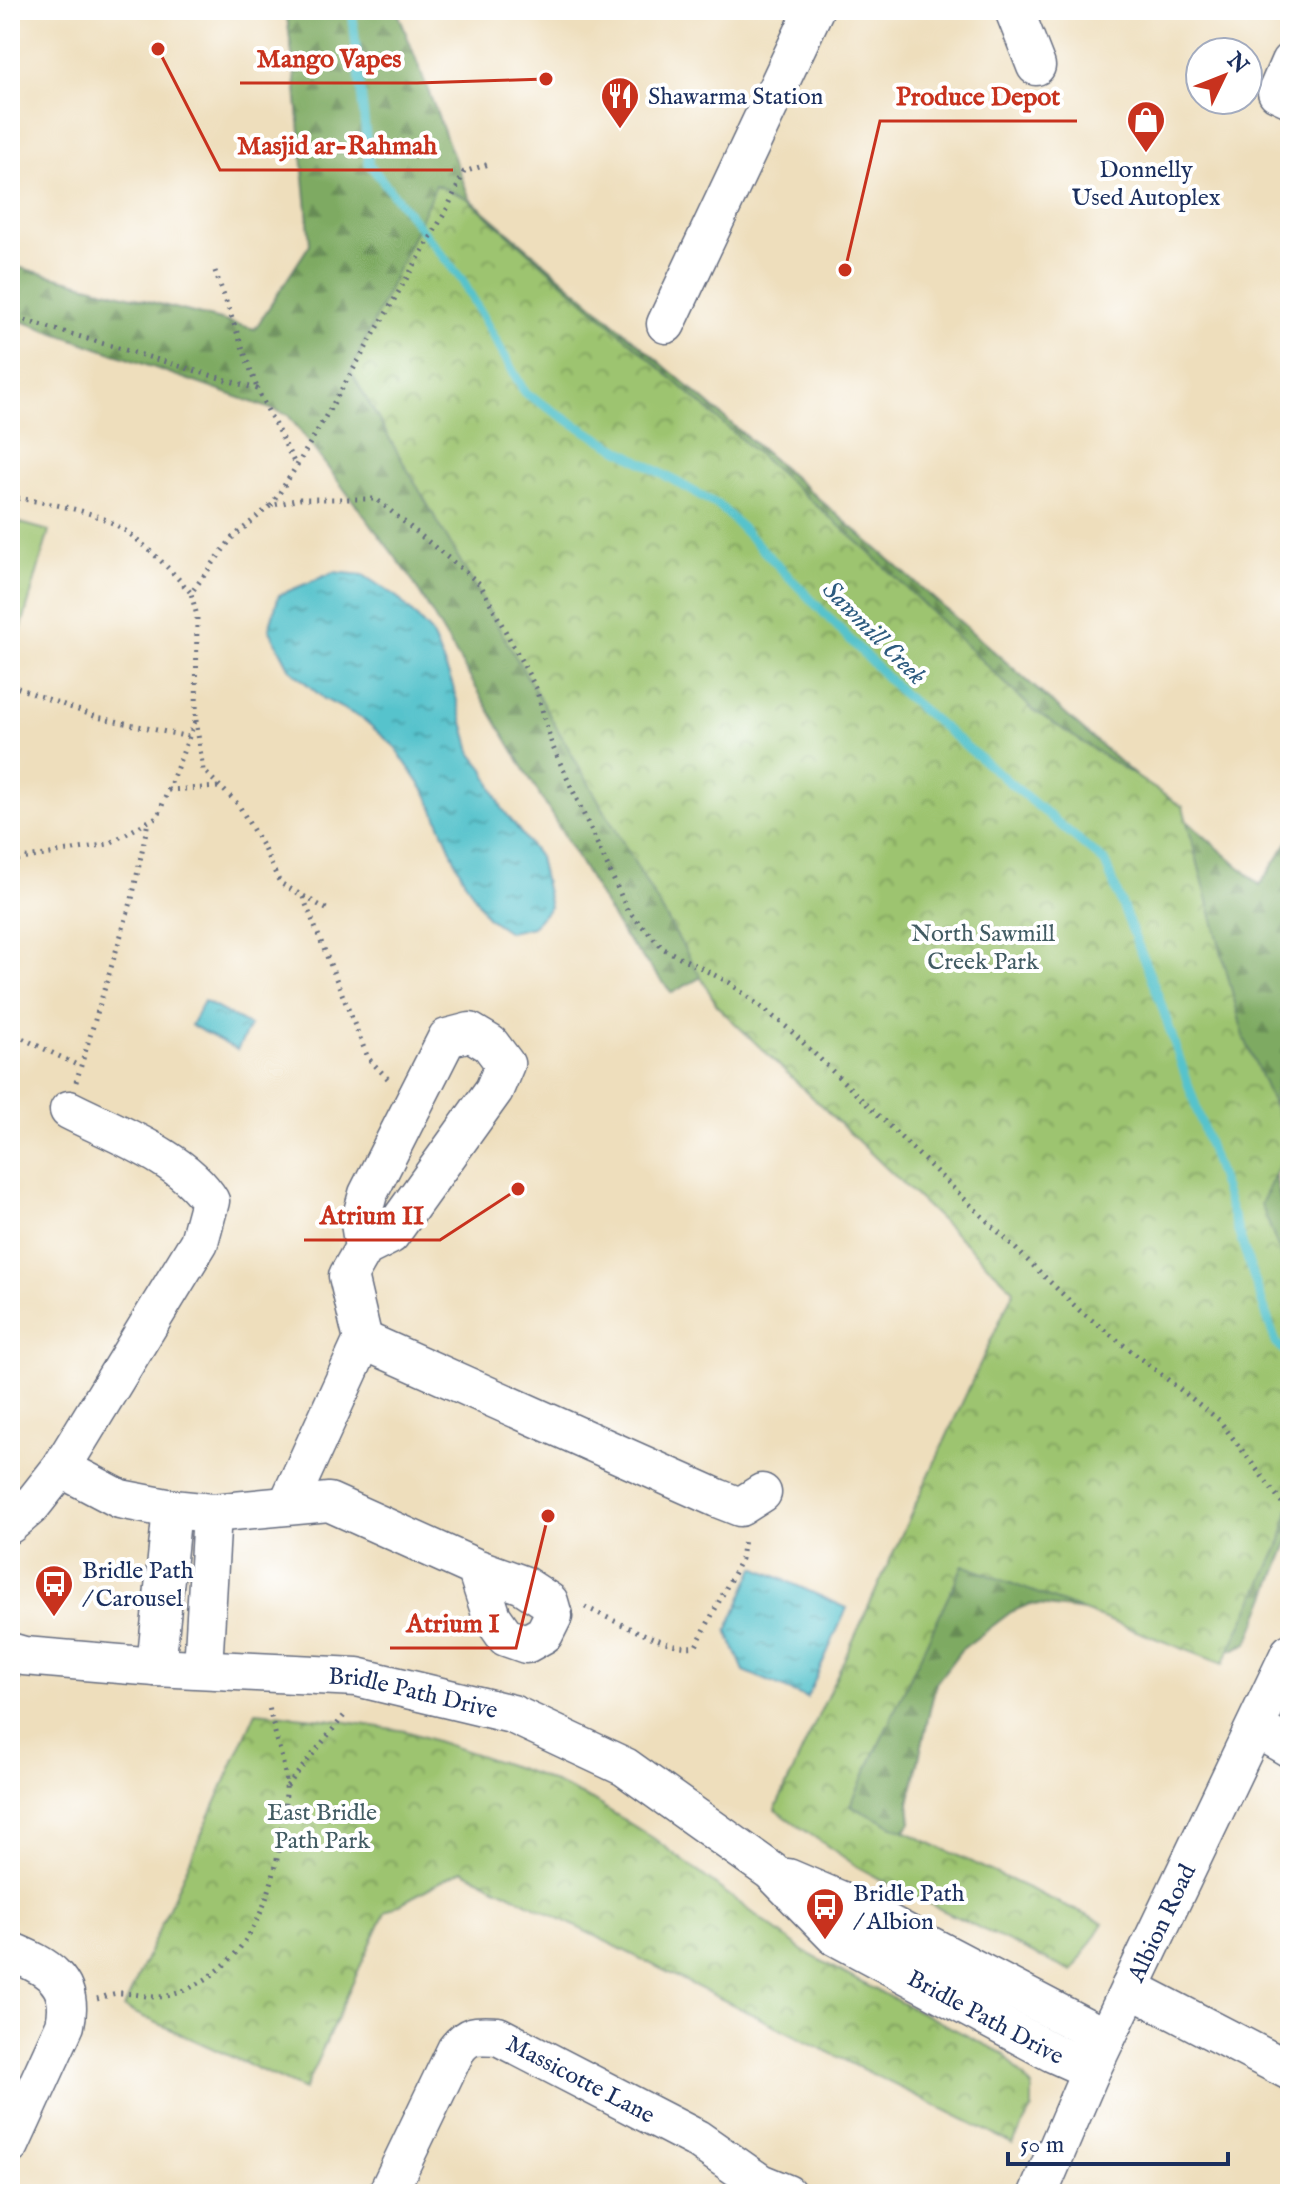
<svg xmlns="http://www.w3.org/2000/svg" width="1300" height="2204" font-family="'IM FELL English',serif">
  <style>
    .green { fill: #9dc470; stroke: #5c7a67; stroke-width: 2 }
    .forest { fill: url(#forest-firs); stroke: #4c6c60; stroke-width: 2 }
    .park { fill: url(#park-crowns); stroke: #5c7a67; stroke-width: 2 }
    .water { fill: url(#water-ripples); stroke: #387995; stroke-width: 2 }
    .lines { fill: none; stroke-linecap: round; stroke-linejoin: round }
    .stream { stroke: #56c3cc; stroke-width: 9 }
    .minor-casing { stroke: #656c7f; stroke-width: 41 }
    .path { stroke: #656c7f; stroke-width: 5; stroke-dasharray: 2 6; stroke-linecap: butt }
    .minor { stroke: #fff; stroke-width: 38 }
    .labels { text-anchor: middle; stroke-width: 8; stroke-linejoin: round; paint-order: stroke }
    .poi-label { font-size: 24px; fill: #1b2f5e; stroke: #fff; text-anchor: start }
    .park-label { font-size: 24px; fill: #425c63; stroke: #fff }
    .street-label { font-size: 24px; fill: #1b2f5e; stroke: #fff }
    .water-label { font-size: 26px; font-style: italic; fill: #2d5b7f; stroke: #fff }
    .leader { fill: none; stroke: #c8321e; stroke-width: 3 }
    .callout-dot { fill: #c8321e; stroke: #fff; stroke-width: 3 }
    .callout-label { font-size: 26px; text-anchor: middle; font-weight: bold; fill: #c8321e; stroke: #fff; stroke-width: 8; stroke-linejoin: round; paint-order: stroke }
  </style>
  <defs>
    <pattern id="forest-firs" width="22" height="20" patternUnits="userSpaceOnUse" patternTransform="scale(2)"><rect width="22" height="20" fill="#7eaa62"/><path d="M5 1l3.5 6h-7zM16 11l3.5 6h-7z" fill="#668b54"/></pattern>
    <pattern id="park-crowns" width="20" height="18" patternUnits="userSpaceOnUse" patternTransform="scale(2)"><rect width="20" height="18" fill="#9dc470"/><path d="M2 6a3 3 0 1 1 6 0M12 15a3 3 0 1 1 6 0" fill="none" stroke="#7fa05f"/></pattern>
    <pattern id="water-ripples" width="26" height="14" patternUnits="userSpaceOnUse" patternTransform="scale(2)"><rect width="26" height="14" fill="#56c3cc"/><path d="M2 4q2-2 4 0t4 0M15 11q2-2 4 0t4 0" fill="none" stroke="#469fa9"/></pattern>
  </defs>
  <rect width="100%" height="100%" fill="#fff"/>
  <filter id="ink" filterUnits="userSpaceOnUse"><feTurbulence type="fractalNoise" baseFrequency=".0125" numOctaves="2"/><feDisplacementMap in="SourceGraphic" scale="16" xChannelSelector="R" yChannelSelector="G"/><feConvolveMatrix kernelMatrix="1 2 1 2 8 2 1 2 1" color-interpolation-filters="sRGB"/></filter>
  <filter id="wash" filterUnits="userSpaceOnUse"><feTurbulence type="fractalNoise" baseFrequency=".006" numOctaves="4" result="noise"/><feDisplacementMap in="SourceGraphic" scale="32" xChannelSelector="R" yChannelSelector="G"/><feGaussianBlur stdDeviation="1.8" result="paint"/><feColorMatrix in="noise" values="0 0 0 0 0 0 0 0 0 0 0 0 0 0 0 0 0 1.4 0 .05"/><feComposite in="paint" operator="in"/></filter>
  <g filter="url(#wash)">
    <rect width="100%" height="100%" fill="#eedebc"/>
    <polygon class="green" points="10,520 49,531 10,668"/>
    <polygon class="forest" points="286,10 397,10 470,199 876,548 1260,885 1290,839 1290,1051 1281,1062 1271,1119 1271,1159 1290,1240 1290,1539 1248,1643 1228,1652 1134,1617 1030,1604 1011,1612 961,1650 936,1683 909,1803 911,1823 896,1839 841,1823 1038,1312 903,868 672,993 623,935 409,575 288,415 10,317 10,265 255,329 310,244 295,77"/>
    <g class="park">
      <polygon points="436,185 467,198 868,551 1033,710 1183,807 1244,1037 1290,1143 1261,1204 1290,1279 1290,1505 1282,1540 1223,1664 963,1565 850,1806 1103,1923 1072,1972 902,1891 858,1867 775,1810 1014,1290 718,1007 351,372"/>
      <polygon points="256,1712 334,1720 406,1731 535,1774 592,1800 653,1838 805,1952 858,1981 1004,2054 1032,2087 1032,2108 1013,2144 462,1870 385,1912 304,2090 124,2008"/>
    </g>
    <g class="water">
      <polygon points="334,572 363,575 397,597 431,633 452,683 472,754 484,769 502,808 539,857 550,907 532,927 509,932 487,917 462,876 428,796 394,746 363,719 324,699 290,669 269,629 279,595"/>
      <polygon points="204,1001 250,1026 237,1050 191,1025"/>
      <polygon points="755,1567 847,1608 807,1698 744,1671 727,1631"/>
    </g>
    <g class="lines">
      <polyline class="stream" points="352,10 369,164 462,280 525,393 579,427 721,507 902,693 1105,862 1159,998 1276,1343 1290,1356"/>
    </g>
  </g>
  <g filter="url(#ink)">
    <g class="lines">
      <defs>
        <g id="minor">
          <polyline points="1014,10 1036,66"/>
          <polyline points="1290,62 1277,92 1290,98"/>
          <polyline points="666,324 814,10"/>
          <polyline points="363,1340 717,1498 740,1507 762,1493"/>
          <polyline points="61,1468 120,1499 172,1509 212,1513 329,1502 476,1568 523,1585 549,1602 553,1616 544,1634 526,1644 506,1637 492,1617 476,1568"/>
          <polyline points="288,1504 363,1340 348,1276 364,1248 390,1235 494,1090 505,1064 490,1044 470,1032 447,1038 368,1194 360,1223 364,1248"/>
          <path d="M10,1524L31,1506L61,1468L199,1242L210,1201C184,1158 114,1133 69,1110"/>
          <path id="s1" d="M10,1652L24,1656L156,1667L357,1677L512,1714L625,1767L771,1871L835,1936L1053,2053L1091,2070"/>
          <polyline points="156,1667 172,1509"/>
          <polyline points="203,1668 212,1513"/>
          <polyline points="1256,1728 1290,1748"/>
          <polyline points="788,1878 856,1907 1106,2038"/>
          <path d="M10,1951C46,1966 75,1980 65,2025L10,2145"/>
          <polyline points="1130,1988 1290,2071"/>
          <path id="s2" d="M387,2194L456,2050C469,2033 477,2035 498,2036L697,2139L760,2183L787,2194"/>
          <path id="s3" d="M1038,2194L1091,2070L1290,1653"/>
        </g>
      </defs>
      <use href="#minor" class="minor-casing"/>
      <g class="path">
        <polyline points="215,271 257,388"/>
        <polyline points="10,316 257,389 296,466"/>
        <path d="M10,497C42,502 90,509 118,526C145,543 170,569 191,593"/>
        <polyline points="271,506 296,467 446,211 464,172 492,163"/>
        <polyline points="10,685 97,717 189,737"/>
        <polyline points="196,720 203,770 238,804 263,847 280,883 330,911"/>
        <polyline points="168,790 220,787"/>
        <polyline points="10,861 108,844 158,816 196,719 197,616 191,593 232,538 270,506 300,499 376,499 480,584 536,688 552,745 628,911 664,949 730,983 789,1029 1079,1310 1219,1420 1290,1513"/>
        <polyline points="303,897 368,1058 390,1081"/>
        <polyline points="10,1029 18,1036 79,1066"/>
        <polyline points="76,1082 132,899 148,822"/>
        <path d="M585,1607C610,1618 672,1652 696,1646L741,1559L744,1539"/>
        <polyline points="287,1786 347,1712"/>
        <path d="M97,1999C104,1997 112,1993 120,1993C148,1994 155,2003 185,1990C252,1962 275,1892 282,1826C283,1812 287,1797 286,1783C284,1757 273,1732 269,1706"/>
      </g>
      <use href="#minor" class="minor"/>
    </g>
  </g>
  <defs>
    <symbol id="restaurant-pin" viewBox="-11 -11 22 30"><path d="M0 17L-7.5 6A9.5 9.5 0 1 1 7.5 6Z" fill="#c8321e" stroke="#fff"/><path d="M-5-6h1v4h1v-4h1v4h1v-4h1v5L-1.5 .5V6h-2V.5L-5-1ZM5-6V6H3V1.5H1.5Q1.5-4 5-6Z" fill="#fff"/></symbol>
    <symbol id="shop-pin" viewBox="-11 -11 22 30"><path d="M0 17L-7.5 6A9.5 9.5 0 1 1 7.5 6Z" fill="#c8321e" stroke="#fff"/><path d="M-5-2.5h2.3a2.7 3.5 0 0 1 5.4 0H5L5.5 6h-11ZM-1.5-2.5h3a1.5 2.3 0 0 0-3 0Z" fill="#fff"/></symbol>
    <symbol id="bus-pin" viewBox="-11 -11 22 30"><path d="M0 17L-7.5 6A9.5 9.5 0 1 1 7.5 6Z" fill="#c8321e" stroke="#fff"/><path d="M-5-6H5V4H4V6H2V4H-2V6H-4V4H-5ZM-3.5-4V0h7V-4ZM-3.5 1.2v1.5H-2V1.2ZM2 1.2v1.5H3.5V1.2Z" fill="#fff"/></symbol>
  </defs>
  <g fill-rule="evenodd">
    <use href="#restaurant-pin" x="598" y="74" width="44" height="60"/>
    <use href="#shop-pin" x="1124" y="98" width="44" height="60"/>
    <use href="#bus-pin" x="32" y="1562" width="44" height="60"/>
    <use href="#bus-pin" x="803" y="1885" width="44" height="60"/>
  </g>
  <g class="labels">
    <g class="poi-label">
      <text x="648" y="104">Shawarma Station</text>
      <text x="1146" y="177" text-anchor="middle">Donnelly<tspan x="1146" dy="28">Used Autoplex</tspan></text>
      <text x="82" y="1578">Bridle Path<tspan x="82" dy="28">/ Carousel</tspan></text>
      <text x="853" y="1901">Bridle Path<tspan x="853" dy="28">/ Albion</tspan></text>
    </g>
    <g class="park-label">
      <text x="983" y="941">North Sawmill<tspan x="983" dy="28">Creek Park</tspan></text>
      <text x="322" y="1820">East Bridle<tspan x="322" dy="28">Path Park</tspan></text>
    </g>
    <g class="street-label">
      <text dy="8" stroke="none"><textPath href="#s1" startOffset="406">Bridle Path Drive</textPath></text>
      <text dy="8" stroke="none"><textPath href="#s3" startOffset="298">Albion Road</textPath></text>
      <text dy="8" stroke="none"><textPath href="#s1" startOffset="1074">Bridle Path Drive</textPath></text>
      <text dy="8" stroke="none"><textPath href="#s2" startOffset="300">Massicotte Lane</textPath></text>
    </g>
    <g class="water-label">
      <text transform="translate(875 632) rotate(45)" y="9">Sawmill Creek</text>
    </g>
  </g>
  <path class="leader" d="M546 79L417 83H240M845 270L880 121H1077M158 49L220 170H453M518 1189L440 1240H304M548 1516L516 1648H390"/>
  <g class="callout-dot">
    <circle cx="546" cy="79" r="8"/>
    <circle cx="845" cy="270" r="8"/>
    <circle cx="158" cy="49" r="8"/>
    <circle cx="518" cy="1189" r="8"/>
    <circle cx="548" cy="1516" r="8"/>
  </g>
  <g class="callout-label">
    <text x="329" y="67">Mango Vapes</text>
    <text x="978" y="105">Produce Depot</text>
    <text x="337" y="154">Masjid ar-Rahmah</text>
    <text x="372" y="1224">Atrium II</text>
    <text x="453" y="1632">Atrium I</text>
  </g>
  <rect width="1300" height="2204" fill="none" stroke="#fff" stroke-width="40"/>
  <g transform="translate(1224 76) rotate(47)"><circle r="38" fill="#ffffff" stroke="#a4acbf" stroke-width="2"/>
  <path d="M0-6L14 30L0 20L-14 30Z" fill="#c8321e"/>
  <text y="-12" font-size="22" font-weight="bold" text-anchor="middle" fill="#1b2f5e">N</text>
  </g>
  <path d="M1008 2152v12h220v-12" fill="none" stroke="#1b2f5e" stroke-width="4"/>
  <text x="1020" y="2152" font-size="24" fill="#1b2f5e" stroke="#ffffff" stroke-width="6" paint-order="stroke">50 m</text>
</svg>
